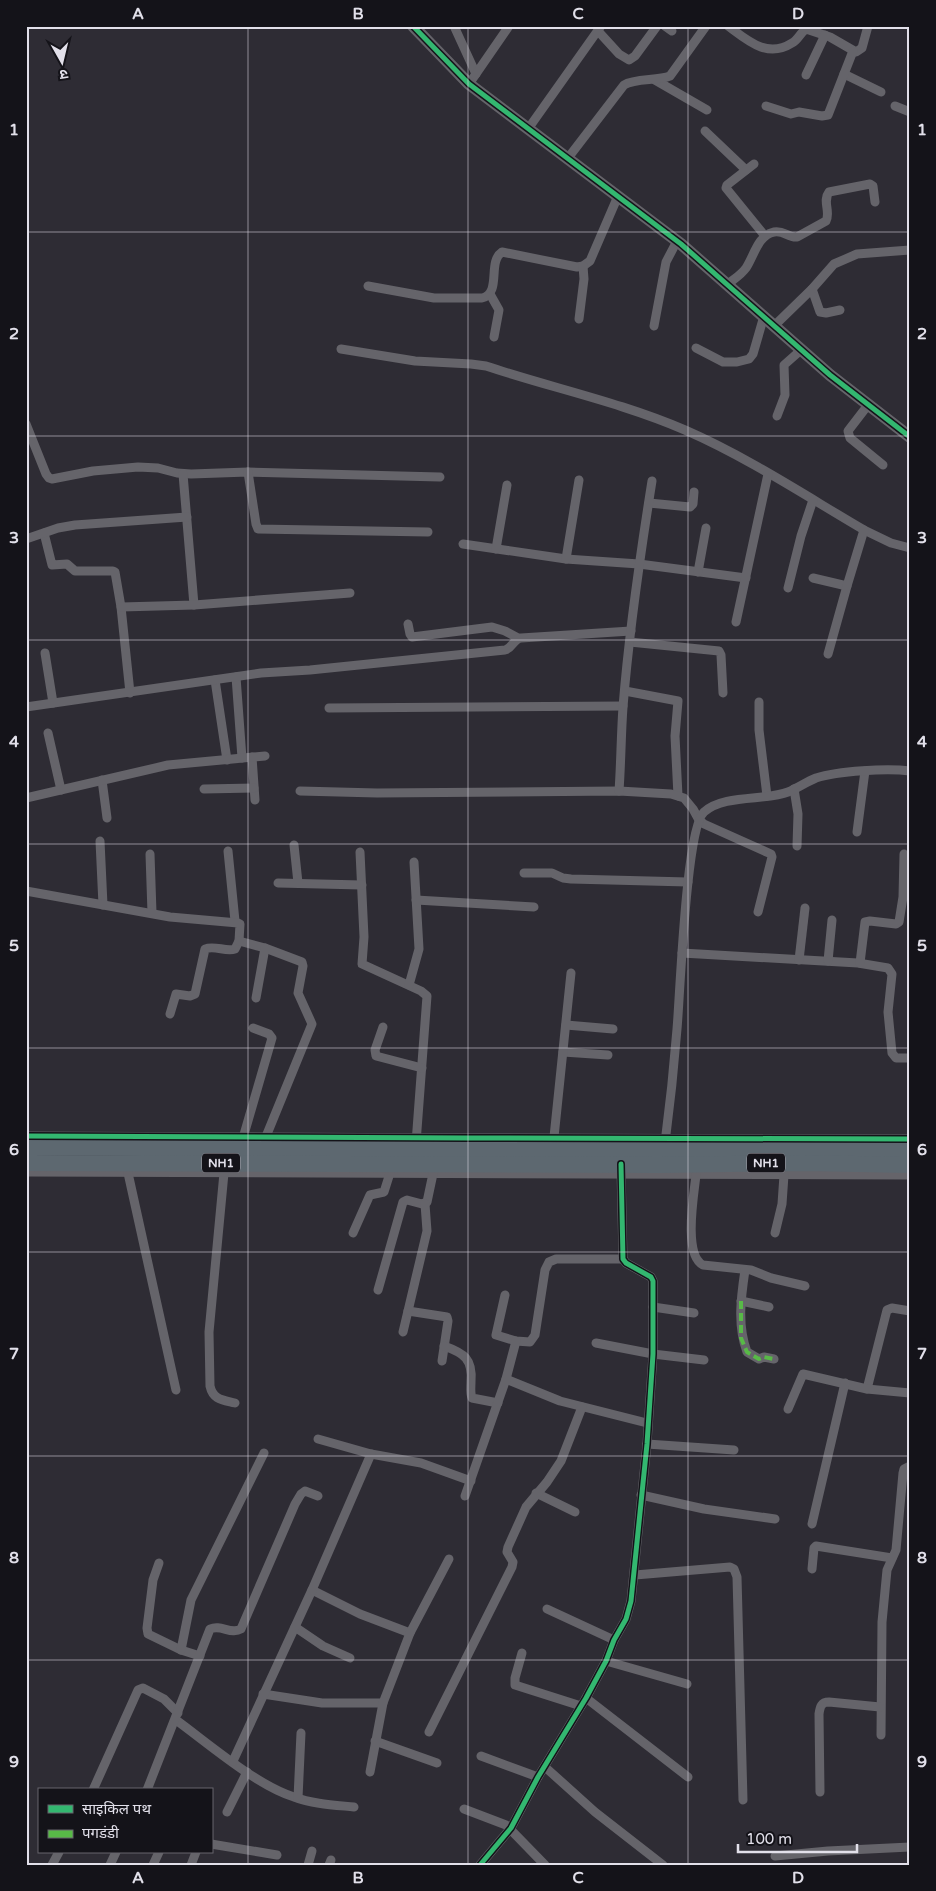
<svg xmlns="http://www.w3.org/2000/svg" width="936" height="1891" font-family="'Varela Round','Noto Sans Devanagari',sans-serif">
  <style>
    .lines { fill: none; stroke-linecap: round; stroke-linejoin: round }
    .street { stroke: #65646a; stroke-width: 9 }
    .secondary { stroke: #65646a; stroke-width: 12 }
    .highway { stroke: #5d6870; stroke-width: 16 }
    .quiet { stroke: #58b947; stroke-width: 4; stroke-dasharray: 8 4; stroke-linecap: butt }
    .cycleway-casing { stroke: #141319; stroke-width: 8 }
    .cycleway { stroke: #33b770; stroke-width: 5 }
    .grid { fill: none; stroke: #e2e0ea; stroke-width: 1; stroke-opacity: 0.55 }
    .labels { text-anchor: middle; stroke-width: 4; stroke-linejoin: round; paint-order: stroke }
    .shield { fill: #141319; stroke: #a4a2ab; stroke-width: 1 }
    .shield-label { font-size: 12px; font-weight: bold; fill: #e2e0ea }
    .neatline { fill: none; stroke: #e2e0ea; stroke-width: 2 }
    .grid-label { font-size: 16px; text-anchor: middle; font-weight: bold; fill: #e2e0ea }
  </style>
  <rect width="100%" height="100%" fill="#2e2c34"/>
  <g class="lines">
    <g class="street">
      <polyline points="454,26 476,74"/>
      <polyline points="665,26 672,31"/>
      <path d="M728,26C747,40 767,59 792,43C798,40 800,33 806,29L830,37L856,52L862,48L868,26"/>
      <polyline points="598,31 619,54 629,60 635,56 657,26"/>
      <polyline points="844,74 881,92"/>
      <polyline points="806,75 825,35"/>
      <polyline points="655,80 707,110"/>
      <polyline points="469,84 509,26"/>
      <polyline points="766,106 791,114 799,112 822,116 828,115 853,51"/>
      <polyline points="895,106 910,112"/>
      <polyline points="528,129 601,26"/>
      <polyline points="705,131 746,170"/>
      <path d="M568,158L624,85C635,78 657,81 670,76L706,26"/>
      <polyline points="754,164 727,185 726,188 765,236"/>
      <path d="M728,284C734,279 741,275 746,268C754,256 758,235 774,232C784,230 788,238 797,237L826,221C831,212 822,201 829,192L870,184L873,186L875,202"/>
      <path d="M368,286L434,298H482C502,293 487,262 502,252L577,267L583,266L590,261L618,196"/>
      <polyline points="812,289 820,312 826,313 840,310"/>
      <polyline points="490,294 499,310 494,337"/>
      <polyline points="579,319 584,279 583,266"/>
      <polyline points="654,326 666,262 677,241"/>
      <polyline points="774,326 812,289 834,264 857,254 910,250"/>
      <polyline points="696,348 723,362 737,362 749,359 753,354 764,316"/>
      <path d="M341,349L415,361L471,364L486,366C552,388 620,402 685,430C747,457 806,496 864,530L891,543L910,548"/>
      <polyline points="868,405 848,431 850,438 883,465"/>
      <polyline points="777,416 785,395 784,365 801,350"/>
      <polyline points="26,424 46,474 49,478 52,479 93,471 138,467 158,468 177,473 191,474 248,472 440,477"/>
      <polyline points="248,472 256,524 258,529 428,532"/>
      <polyline points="183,474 194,605"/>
      <polyline points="649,503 690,507 693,504 694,492"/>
      <polyline points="44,533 52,565 67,564 75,571 113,571 115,572 121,607 130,693"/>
      <polyline points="26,539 58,528 75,525 187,517"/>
      <polyline points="463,544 566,559 639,564 746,578"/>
      <polyline points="496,549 507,485"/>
      <polyline points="566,559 579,480"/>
      <polyline points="698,572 706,528"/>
      <polyline points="813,578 847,586"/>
      <polyline points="788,588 801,536 813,500"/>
      <polyline points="121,607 194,605 350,593"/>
      <polyline points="736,622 768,474"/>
      <polyline points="408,624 410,634 412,637 492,627 505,631 518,638"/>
      <polyline points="630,642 719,651 721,655 723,693"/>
      <polyline points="45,653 53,703"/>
      <polyline points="828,654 847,586 864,530"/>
      <polyline points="236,677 242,758"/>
      <polyline points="215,680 227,760"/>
      <polyline points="625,691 678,701 675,736 678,796"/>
      <polyline points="759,702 759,730 767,796"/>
      <path d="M26,707L261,673L310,670L505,650C513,648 513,639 521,638L631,631"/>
      <polyline points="329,708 623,706"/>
      <polyline points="48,733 61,790"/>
      <polyline points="252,757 255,800"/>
      <polyline points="102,780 107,818"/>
      <polyline points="204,789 254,788"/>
      <polyline points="794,789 798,814 797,846"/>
      <polyline points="300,791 377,793 619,791 671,794 684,798 693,809 699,820 704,824 771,854 772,857 758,912"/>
      <path d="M619,791C621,763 621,735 623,707C629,631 640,556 652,481"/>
      <polyline points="26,798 168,765 265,756"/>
      <polyline points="857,832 865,771"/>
      <polyline points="100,841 103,905"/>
      <polyline points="294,845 298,883"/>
      <polyline points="228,851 235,921"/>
      <polyline points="360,852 364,937 362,964 421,991 427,996 416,1143"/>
      <polyline points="150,854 152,913"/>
      <polyline points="524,873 552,873 563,878 571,879 688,882"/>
      <polyline points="278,883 362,885"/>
      <path d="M26,891L170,917L238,923L240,924L239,941L235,949C226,952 214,945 205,949L195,994L190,996L176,994L170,1014"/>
      <polyline points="416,900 534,907"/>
      <polyline points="239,941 265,948 302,962 303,966 298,993 312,1024 265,1139"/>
      <polyline points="682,953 858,963 888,968 892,974 888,1012 892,1053 896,1058 910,1058"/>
      <polyline points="799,960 805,908"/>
      <polyline points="828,961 832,920"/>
      <polyline points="860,963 865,922 870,921 896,924 899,922 903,897 904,854"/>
      <polyline points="409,985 419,949 414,862"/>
      <polyline points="256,998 265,948"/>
      <polyline points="566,1025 613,1029"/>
      <polyline points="383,1027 375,1050 376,1056 422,1068"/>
      <polyline points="563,1052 608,1055"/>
      <path d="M26,1136C321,1139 615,1137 910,1139"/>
      <polyline points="554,1137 571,973"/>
      <polyline points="243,1138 272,1038 269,1034 253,1028"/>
      <path d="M665,1143C670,1105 674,1067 677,1029C680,997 686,827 704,812C724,794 766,801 788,792C798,788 806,782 816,778C838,771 887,768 910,771"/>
      <polyline points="26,1172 910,1175"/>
      <polyline points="128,1173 176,1390"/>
      <path d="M224,1173L209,1332L210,1386C213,1400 223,1400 235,1403"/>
      <path d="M696,1175C694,1194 683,1255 703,1265L751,1270L771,1278L805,1286"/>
      <polyline points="353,1233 369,1197 370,1195 384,1192 390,1173"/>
      <polyline points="775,1233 782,1204 784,1175"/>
      <path d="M745,1270C741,1297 737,1325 747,1352L759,1359L764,1357L774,1359"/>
      <polyline points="378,1290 403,1202 407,1200 422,1204 427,1202 434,1169"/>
      <polyline points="505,1295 496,1335 516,1341 530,1342 535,1335 545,1270 549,1262 556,1259 623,1259"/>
      <polyline points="741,1301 769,1307"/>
      <polyline points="653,1307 694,1313"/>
      <polyline points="408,1311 447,1317 448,1321 442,1361"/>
      <polyline points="403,1332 427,1231 425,1204"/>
      <polyline points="596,1343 653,1354 704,1360"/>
      <path d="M444,1346C464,1353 473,1359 471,1382C471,1387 470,1393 472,1398L498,1403"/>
      <polyline points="506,1379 560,1401 647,1423"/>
      <polyline points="867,1389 887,1310 892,1308 910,1311"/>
      <polyline points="788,1409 803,1374 867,1389 910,1393"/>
      <polyline points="318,1439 371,1454 421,1463 471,1481"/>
      <polyline points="647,1444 734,1450"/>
      <polyline points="536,1493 575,1512"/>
      <polyline points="641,1495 704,1509 775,1519"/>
      <polyline points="465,1496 506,1379 516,1341"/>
      <polyline points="812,1524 845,1383"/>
      <polyline points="159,1563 153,1580 147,1628 148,1634 181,1650 200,1656"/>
      <polyline points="812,1569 814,1548 816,1546 892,1558"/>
      <polyline points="635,1575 730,1567 734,1569 737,1577 743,1800"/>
      <polyline points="312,1590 360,1614 410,1633"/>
      <polyline points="547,1609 614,1640"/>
      <polyline points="295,1627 323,1646 350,1658"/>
      <polyline points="181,1650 191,1600 264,1453"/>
      <polyline points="522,1653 515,1678 515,1685 581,1706"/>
      <polyline points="606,1661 687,1684"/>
      <polyline points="263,1694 322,1703 383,1703"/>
      <polyline points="586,1698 688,1777"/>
      <path d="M176,1720C209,1744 256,1785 294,1797C313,1804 334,1805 354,1807"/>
      <polyline points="429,1732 512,1567 513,1562 507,1552 508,1547 526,1507 547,1482 561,1461 582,1407"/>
      <polyline points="881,1735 882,1622 887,1570 896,1550 903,1473 904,1469 910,1466"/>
      <polyline points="375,1741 437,1763"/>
      <polyline points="481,1756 538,1777"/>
      <polyline points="233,1761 312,1590 371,1454"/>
      <polyline points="545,1767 595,1812 663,1865"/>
      <polyline points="370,1772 383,1703 410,1633 449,1559"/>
      <polyline points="93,1790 138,1690 143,1688 164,1699 178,1713"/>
      <path d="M147,1790L210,1629C221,1624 231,1635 241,1629L295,1504L301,1494L305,1491L318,1496"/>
      <path d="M820,1792L819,1714C820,1707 821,1702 829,1702L880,1707"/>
      <polyline points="298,1798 301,1733"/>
      <polyline points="464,1809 506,1825 545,1865"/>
      <polyline points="227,1812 247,1772"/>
      <polyline points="211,1844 277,1855"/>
      <polyline points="775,1856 828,1851 910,1847"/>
      <polyline points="52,1865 59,1852"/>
      <polyline points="110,1865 116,1852"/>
      <polyline points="153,1865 159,1852"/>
      <polyline points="191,1865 196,1852"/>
      <polyline points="308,1865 312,1851"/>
      <polyline points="329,1865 331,1860"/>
      <polyline points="480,1865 511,1828 538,1777 586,1698 606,1661 614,1640 626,1619 631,1601 647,1444 653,1354 653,1281 651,1277 626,1263 623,1259 621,1169"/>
    </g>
    <polyline class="secondary" points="413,26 469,84 681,244 830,375 910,437"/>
    <g class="highway">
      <polyline points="26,1147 264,1149 910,1150"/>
      <polyline points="26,1163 660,1165 803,1163 910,1165"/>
    </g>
    <polyline class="quiet" points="741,1301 741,1338 747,1352 759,1359 764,1357 774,1359"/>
    <defs>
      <g id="cycleway">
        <polyline points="413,26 469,84 681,244 830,375 910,437"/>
        <path d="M26,1136C321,1139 615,1137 910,1139"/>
        <polyline points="480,1865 511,1828 538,1777 586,1698 606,1661 614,1640 626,1619 631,1601 647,1444 653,1354 653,1281 651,1277 626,1263 623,1259 621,1164"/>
      </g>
    </defs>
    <use href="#cycleway" class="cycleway-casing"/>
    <use href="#cycleway" class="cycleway"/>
  </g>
  <path class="grid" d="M248,26V1865M468,26V1865M688,26V1865M26,232H910M26,436H910M26,640H910M26,844H910M26,1048H910M26,1252H910M26,1456H910M26,1660H910"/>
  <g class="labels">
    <g class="shield">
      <rect x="202" y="1153.5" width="38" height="19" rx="4"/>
      <rect x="747" y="1153.5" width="38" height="19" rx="4"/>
    </g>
    <g class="shield-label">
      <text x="221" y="1167">NH1</text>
      <text x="766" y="1167">NH1</text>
    </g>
  </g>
  <rect width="936" height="1891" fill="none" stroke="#141319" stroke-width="55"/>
  <rect x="38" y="1788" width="175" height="65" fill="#141319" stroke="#66656d"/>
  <rect x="48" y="1805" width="25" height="8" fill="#33b770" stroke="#66656d"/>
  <text x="82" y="1814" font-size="15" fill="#e2e0ea">साइकिल पथ</text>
  <rect x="48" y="1830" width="25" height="8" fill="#58b947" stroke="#66656d"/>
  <text x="82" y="1838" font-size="15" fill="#e2e0ea">पगडंडी</text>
  <g transform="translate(62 62) rotate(172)" stroke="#141319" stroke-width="4" paint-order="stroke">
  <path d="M0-4L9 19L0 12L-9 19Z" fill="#e2e0ea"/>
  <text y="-8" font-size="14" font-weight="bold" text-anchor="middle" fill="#e2e0ea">उ</text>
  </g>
  <path d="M738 1844v8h119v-8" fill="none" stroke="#e2e0ea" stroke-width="2.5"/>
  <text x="746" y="1844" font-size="15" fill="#e2e0ea" stroke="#141319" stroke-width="4" paint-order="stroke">100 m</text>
  <rect x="28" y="28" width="880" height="1836" class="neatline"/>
  <g class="grid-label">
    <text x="138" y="19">A</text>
    <text x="358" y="19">B</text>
    <text x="578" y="19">C</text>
    <text x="798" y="19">D</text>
    <text x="14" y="135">1</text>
    <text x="922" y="135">1</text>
    <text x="14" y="339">2</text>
    <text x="922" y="339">2</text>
    <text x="14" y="543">3</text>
    <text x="922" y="543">3</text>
    <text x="14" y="747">4</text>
    <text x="922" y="747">4</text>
    <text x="14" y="951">5</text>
    <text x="922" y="951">5</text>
    <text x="14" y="1155">6</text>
    <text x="922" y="1155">6</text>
    <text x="14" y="1359">7</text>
    <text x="922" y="1359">7</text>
    <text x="14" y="1563">8</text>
    <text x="922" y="1563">8</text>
    <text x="14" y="1767">9</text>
    <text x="922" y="1767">9</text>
    <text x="138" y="1883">A</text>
    <text x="358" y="1883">B</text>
    <text x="578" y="1883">C</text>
    <text x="798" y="1883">D</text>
  </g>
</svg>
